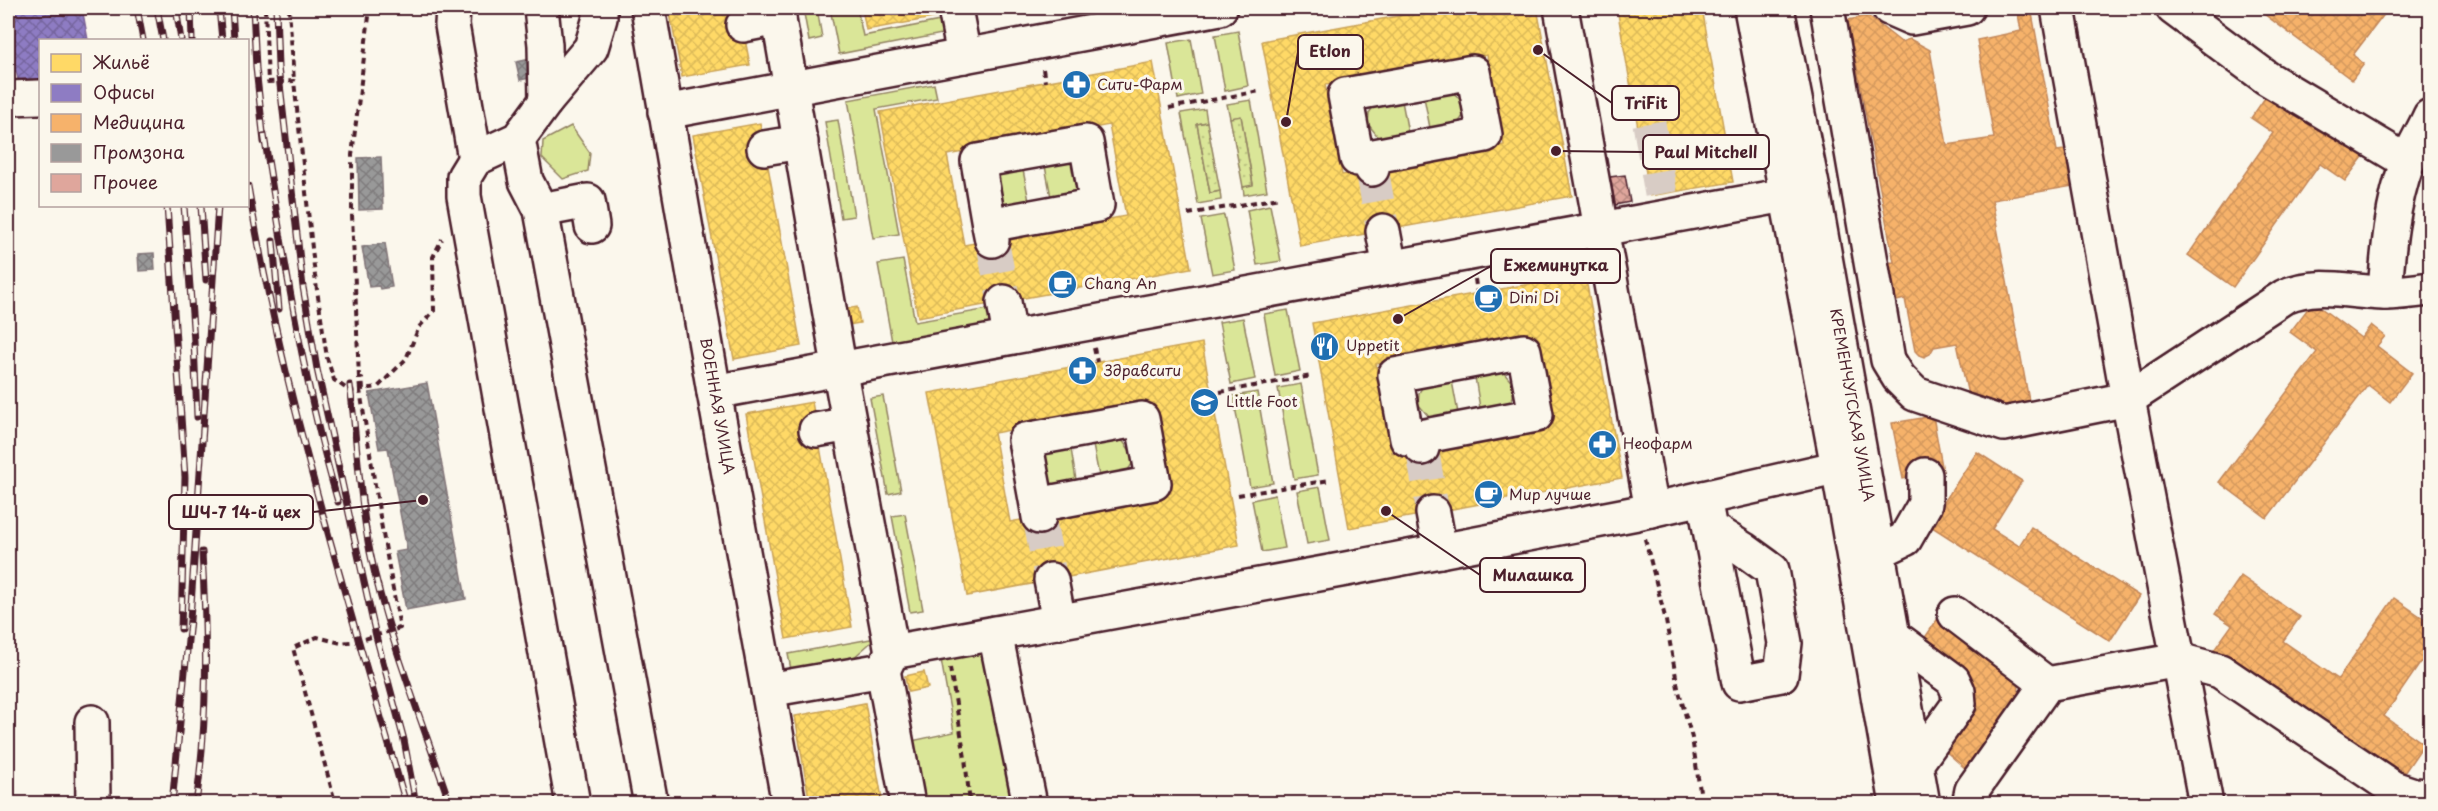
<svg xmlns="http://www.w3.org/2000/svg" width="2438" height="811" font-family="'Playpen Sans',sans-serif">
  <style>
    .green { fill: #dae698; stroke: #928262; stroke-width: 1.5 }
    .park { fill: url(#park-dots); stroke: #928262; stroke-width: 1.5 }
    .homes { fill: url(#homes-cross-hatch); stroke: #c9a154; stroke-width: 1.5; fill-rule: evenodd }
    .offices { fill: url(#offices-cross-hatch); stroke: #7a6095; stroke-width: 1.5 }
    .health { fill: url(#health-cross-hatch); stroke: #c28658; stroke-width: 1.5 }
    .industry { fill: url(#industry-cross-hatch); stroke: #817478; stroke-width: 1.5 }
    .building { fill: url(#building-cross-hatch); stroke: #4a1f2b; stroke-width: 1.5 }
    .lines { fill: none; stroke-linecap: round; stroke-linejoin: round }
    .minor-tunnel { stroke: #d8ccc5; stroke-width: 33; stroke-dasharray: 33 16; stroke-linecap: butt }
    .minor-casing { stroke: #4a1f2b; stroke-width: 38 }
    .path { stroke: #4a1f2b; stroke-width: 4; stroke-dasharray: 6 4.5; stroke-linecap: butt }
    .minor { stroke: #fbf7ec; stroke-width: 33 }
    .rail-casing { stroke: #4a1f2b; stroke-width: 7 }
    .rail { stroke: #fbf7ec; stroke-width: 4.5; stroke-dasharray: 14; stroke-linecap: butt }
    .labels { text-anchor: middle; stroke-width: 6; stroke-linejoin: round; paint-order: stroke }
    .poi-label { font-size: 15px; fill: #4a1f2b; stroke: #fbf7ec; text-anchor: start }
    .street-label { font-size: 15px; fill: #4a1f2b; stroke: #fbf7ec }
    .leader { fill: none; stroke: #4a1f2b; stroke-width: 2 }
    .callout-dot { fill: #4a1f2b; stroke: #fbf7ec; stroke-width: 2 }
    .callout { fill: #fbf7ec; stroke: #4a1f2b; stroke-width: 2 }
    .callout-label { font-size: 16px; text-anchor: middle; font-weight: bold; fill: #4a1f2b }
  </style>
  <defs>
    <pattern id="park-dots" width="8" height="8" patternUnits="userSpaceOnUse" patternTransform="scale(1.5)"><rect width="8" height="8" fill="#dae698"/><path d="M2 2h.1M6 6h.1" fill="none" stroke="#bdc583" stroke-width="1.8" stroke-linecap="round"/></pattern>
    <pattern id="homes-cross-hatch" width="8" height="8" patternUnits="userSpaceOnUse" patternTransform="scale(1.5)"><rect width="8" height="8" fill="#ffd966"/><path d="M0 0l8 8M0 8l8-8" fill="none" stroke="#dcba59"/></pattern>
    <pattern id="offices-cross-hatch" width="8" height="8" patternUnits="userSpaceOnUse" patternTransform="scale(1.5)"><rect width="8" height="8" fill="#8e7cc3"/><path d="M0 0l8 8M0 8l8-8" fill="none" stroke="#76659f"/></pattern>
    <pattern id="health-cross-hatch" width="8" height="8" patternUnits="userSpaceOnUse" patternTransform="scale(1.5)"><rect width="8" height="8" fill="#f6b26b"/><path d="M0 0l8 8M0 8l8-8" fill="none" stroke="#d4995d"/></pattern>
    <pattern id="industry-cross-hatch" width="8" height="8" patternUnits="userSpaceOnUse" patternTransform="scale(1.5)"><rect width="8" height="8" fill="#999"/><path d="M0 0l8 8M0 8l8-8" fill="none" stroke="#7f7c7d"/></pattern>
    <pattern id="building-cross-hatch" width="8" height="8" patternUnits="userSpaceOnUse" patternTransform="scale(1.5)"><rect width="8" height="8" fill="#dfa69c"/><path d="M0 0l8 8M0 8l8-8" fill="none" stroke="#b7877f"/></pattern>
  </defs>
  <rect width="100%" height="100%" fill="#fbf7ec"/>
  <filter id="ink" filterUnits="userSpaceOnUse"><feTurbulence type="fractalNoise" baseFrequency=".0167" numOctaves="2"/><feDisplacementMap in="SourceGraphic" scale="12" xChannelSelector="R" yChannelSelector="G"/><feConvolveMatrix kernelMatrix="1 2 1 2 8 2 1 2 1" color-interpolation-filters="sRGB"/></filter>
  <g filter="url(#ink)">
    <g class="green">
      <polygon points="803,8 817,8 822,38 809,41"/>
      <polygon points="830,8 857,8 863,36 945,20 947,33 839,54"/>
      <polygon points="1238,31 1248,86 1225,91 1215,35"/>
      <polygon points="1191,39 1201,94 1178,99 1168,43"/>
      <polygon points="934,84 937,98 876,109 899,234 873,238 848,100"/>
      <polygon points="1453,92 1464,104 1463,116 1459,122 1430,128 1424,97"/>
      <polygon points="1251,100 1267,191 1244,195 1243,187 1253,184 1241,117 1230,118 1227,104"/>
      <polygon points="1402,101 1408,133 1379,138 1368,124 1369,113 1373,107"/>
      <polygon points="1205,109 1207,122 1197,124 1210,193 1220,191 1221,200 1198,204 1181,113"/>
      <polygon points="838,120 854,216 841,218 825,122"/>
      <polygon points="571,126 590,153 588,171 563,179 542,158 543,141"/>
      <polygon points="1074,160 1080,191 1051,197 1045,166"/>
      <polygon points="1023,170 1029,201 1000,207 994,175"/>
      <polygon points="1270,205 1281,261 1257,265 1247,210"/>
      <polygon points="1224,215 1235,270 1212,274 1201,219"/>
      <polygon points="903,260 915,322 994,308 997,323 892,342 878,264"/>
      <polygon points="1288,310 1300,371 1275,376 1264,314"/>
      <polygon points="1243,318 1255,379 1231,384 1219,322"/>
      <polygon points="1503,372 1514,385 1513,397 1509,403 1480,408 1475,377"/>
      <polygon points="1452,381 1458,413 1429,417 1418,404 1419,393 1423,386"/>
      <polygon points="1301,384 1318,475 1294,479 1278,388"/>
      <polygon points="1257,392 1273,483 1250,487 1233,396"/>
      <polygon points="883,396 901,491 888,494 870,398"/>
      <polygon points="1121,439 1132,453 1132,464 1128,470 1099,476 1093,445"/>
      <polygon points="1071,449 1076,480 1048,486 1042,455"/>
      <polygon points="1320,487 1330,540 1307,544 1297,491"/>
      <polygon points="1275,495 1285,548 1262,552 1252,500"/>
      <polygon points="905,514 923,610 910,612 892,516"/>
      <polygon points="876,638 844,666 792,675 788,654"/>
      <polygon points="987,641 1025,803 913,803 907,742 954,732 940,654"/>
    </g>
    <g class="park">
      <polygon points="1241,116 1253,185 1243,187 1230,118"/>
      <polygon points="1207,122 1220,191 1210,193 1197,124"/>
    </g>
    <g class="homes">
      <polygon points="669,8 739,8 750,65 682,77"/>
      <polygon points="862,8 989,8 866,30"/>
      <path d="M1442,8H1537L1572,196L1300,246L1262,41ZM1487,55L1504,145L1342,175L1325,85Z"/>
      <polygon points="1617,8 1702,8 1733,182 1650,196"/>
      <path d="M1153,62L1191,268L918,317L880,112ZM1109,125L1126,216L964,245L947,155Z"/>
      <polygon points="760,123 801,346 734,359 693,135"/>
      <path d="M1585,274L1622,478L1349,528L1312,323ZM1536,335L1553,424L1392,453L1376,364Z"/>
      <polygon points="857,307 860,323 843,326 840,310"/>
      <path d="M1202,343L1239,545L967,596L929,393ZM1154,403L1171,493L1010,522L994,433Z"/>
      <polygon points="812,402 852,627 786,639 746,414"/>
      <polygon points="924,672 928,688 908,692 905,676"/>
      <polygon points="865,703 883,804 810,804 795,716"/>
    </g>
    <polygon class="offices" points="8,8 82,8 88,40 40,40 40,80 19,84 16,71 10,72 8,61"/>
    <g class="health">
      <polygon points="2017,8 2031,8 2057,151 2079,148 2085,184 1992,200 2029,401 1980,413 1975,393 1968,395 1957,343 1934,347 1930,354 1924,357 1919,355 1915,351 1905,299 1888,303 1885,263 1894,262 1853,47 1842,48 1837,22 1868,16 1901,42 1910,39 1930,50 1947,145 1994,138 1977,40 2021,31"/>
      <polygon points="2256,8 2389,8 2353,55 2364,64 2352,80"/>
      <polygon points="2269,92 2363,157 2345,181 2320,164 2233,287 2188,255 2273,133 2251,118"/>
      <polygon points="2313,302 2361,338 2371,325 2385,336 2377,346 2412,373 2390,402 2368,385 2267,518 2219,482 2317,352 2290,332"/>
      <polygon points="1933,416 1943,472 1903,479 1892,423"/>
      <polygon points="1977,452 2022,481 1992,529 2019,546 2031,527 2139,596 2110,641 1929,525"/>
      <polygon points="2241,576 2300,617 2283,641 2338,679 2394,598 2430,623 2430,649 2384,716 2424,744 2400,779 2214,650 2232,625 2215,614"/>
      <polygon points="1941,614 2019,683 2018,699 1967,770 1943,749 1975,707 1976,689 1970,675 1924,639"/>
    </g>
    <g class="industry">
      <polygon points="531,59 534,77 520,80 516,62"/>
      <polygon points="381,157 383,209 359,210 358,158"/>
      <polygon points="385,243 392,287 380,289 379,286 369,287 362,247"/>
      <polygon points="154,253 155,270 139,271 138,254"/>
      <polygon points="427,383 466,599 406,610 395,552 407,550 388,448 379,449 369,393"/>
    </g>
    <polygon class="building" points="1625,175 1630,202 1615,205 1610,177"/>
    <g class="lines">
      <g class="minor-tunnel">
        <polyline points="1649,123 1661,194"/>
        <polyline points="1372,169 1383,231"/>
        <polyline points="992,240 1004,302"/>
        <polyline points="1422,448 1433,513"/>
        <polyline points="1039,517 1051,580"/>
      </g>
      <defs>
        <g id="minor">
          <polyline points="453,8 452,25 475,159"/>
          <polyline points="541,8 545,45 546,101"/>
          <polyline points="648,8 714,392 789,804"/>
          <polyline points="1561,8 1652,510"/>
          <polyline points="1751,8 1838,467 1897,804"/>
          <polyline points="1777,8 1813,190 1923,804"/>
          <path d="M1827,8L1888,360L1899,378L1915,394L2004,424L2128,399L2285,296C2316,282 2350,292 2383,293C2399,293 2415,291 2430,289"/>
          <polyline points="1889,8 1912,18 1967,8"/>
          <polyline points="2058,8 2128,399 2206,804"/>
          <polyline points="2173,8 2267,78 2408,162"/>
          <polyline points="956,14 964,56"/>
          <polyline points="743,25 779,18"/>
          <polyline points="8,98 40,97"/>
          <polyline points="665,112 1220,8"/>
          <polyline points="518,139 526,181 541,210 651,804"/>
          <polyline points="764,148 801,142"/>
          <polyline points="1369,157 1357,159 1345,95 1473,72 1485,135 1369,157 1372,169"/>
          <polyline points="541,210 588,201 592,226"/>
          <polyline points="989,225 978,161 1086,142 1097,205 989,225 992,240"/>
          <polyline points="1383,231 1390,268"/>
          <path d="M2385,293C2388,248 2392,205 2407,163C2413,147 2423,132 2430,116"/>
          <polyline points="1004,302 1010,337"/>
          <polyline points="714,392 1813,190"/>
          <polyline points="816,430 850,424"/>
          <polyline points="1420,437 1407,439 1395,375 1524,351 1536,415 1420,437 1422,448"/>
          <polyline points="1704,498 1739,683 1781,675 1785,643 1772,570 1743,549 1711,529"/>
          <polyline points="1037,505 1025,440 1142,419 1154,483 1037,505 1039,517"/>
          <polyline points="1433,513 1440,551"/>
          <polyline points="1878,552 1905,539 1925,504 1925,475"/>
          <polyline points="1051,580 1059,622"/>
          <polyline points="1955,614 2047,684"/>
          <polyline points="995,633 1030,804"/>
          <polyline points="1893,636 1953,680 1958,691 1959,704 1916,764"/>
          <polyline points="892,652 1346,569 1637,513 1862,462"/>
          <polyline points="883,670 908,804"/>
          <polyline points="768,690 883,670 892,652 842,383 777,8"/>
          <polyline points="92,722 93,804"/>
          <polyline points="573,804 464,196 464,177 475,159 518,139 546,101 591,48 600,18 600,8"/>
          <polyline points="1969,804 1972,790 2047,684 2179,660 2220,671 2393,788 2414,795 2430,796"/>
        </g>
      </defs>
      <use href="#minor" class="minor-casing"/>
      <g class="path">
        <polyline points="265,8 268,82 294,81 315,276 327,358 334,380 350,391 360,390 381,523 400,628 358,641 341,643 317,637 293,648 334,798 319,804"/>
        <polyline points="289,8 294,81"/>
        <polyline points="1426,8 1426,10"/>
        <polyline points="1043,69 1045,82"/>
        <polyline points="1169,108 1260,91"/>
        <polyline points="1188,214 1279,198"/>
        <polyline points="1475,279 1477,293"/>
        <polyline points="1094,348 1097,362"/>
        <polyline points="359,378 352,215 352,155 370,8"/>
        <polyline points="360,390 359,378 362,378 363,389 378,387 406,359 419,327 434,311 433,257 442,239"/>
        <polyline points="1220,392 1311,376"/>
        <polyline points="1238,495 1330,480"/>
        <polyline points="1645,539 1666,621 1678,688 1692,738 1702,804"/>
        <polyline points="950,668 965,758 970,804"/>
      </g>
      <use href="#minor" class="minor"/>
      <defs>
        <g id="rail">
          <polyline points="137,8 143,40"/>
          <polyline points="157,8 163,40"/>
          <polyline points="176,8 181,40"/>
          <polyline points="191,8 192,40"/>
          <polyline points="219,8 222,40"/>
          <polyline points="232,8 234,40"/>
          <polyline points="253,8 256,68 264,142"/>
          <polyline points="276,8 278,67 303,287 317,369 376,636 404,740 416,804"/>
          <path d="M264,135C284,259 303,382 338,502"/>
          <path d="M248,186C283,396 347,599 406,804"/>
          <polyline points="167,206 185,477 181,629"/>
          <polyline points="184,206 194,341 197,417"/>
          <polyline points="201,206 206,280"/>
          <polyline points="273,241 279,309"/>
          <path d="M350,385C357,441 359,497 370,552C387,635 423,723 450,804"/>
          <polyline points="172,804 190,620 218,206"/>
          <path d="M196,804C208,720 207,636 202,552"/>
        </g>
      </defs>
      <use href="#rail" class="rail-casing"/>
      <use href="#rail" class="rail"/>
    </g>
  </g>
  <defs>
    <symbol id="pharmacy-disc" viewBox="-11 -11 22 22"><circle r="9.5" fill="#1f6fb2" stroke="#fbf7ec"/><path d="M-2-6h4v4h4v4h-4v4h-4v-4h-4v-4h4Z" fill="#fff"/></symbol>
    <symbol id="cafe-disc" viewBox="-11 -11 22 22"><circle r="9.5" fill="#1f6fb2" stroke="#fbf7ec"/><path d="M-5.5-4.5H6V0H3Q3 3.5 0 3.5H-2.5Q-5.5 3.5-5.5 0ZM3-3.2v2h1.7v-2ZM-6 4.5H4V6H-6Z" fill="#fff"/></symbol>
    <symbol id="restaurant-disc" viewBox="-11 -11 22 22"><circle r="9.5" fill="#1f6fb2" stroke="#fbf7ec"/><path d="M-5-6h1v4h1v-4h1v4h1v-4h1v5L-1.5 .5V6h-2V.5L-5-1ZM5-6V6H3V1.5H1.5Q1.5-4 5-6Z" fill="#fff"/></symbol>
    <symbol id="school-disc" viewBox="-11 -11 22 22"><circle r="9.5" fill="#1f6fb2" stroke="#fbf7ec"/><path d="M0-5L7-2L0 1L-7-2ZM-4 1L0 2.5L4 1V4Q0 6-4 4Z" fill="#fff"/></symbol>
  </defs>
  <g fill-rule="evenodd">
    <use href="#pharmacy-disc" x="1060" y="68" width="33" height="33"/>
    <use href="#cafe-disc" x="1046" y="268" width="33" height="33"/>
    <use href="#cafe-disc" x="1472" y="282" width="33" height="33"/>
    <use href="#restaurant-disc" x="1308" y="330" width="33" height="33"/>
    <use href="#pharmacy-disc" x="1066" y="354" width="33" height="33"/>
    <use href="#school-disc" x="1188" y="386" width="33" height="33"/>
    <use href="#pharmacy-disc" x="1586" y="428" width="33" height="33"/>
    <use href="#cafe-disc" x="1472" y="478" width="33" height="33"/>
  </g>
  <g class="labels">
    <g class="poi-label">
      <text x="1097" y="90">Сити-Фарм</text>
      <text x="1084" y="289">Chang An</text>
      <text x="1509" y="303">Dini Di</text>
      <text x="1346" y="351">Uppetit</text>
      <text x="1104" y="376">Здравсити</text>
      <text x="1226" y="407">Little Foot</text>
      <text x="1623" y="449">Неофарм</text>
      <text x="1509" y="500">Мир лучше</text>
    </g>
    <g class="street-label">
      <text transform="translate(1852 405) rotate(80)" y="5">КРЕМЕНЧУГСКАЯ УЛИЦА</text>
      <text transform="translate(717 406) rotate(80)" y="5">ВОЕННАЯ УЛИЦА</text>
    </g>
  </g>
  <path class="leader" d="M1286 122L1298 52M1538 50L1612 103M1556 151L1643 152M1398 319L1491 266M423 500L313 512M1386 511L1480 575"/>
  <g class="callout-dot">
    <circle cx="1286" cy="122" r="6"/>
    <circle cx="1538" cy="50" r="6"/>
    <circle cx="1556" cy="151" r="6"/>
    <circle cx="1398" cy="319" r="6"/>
    <circle cx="423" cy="500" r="6"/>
    <circle cx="1386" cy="511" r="6"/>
  </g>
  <g class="callout">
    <rect x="1298" y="35" width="65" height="34" rx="6"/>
    <rect x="1612" y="86" width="67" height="34" rx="6"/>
    <rect x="1643" y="135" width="126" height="34" rx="6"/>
    <rect x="1491" y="249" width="129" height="34" rx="6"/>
    <rect x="169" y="495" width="144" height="34" rx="6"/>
    <rect x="1480" y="558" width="105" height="34" rx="6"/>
  </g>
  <g class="callout-label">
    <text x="1330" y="57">Etlon</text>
    <text x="1646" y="109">TriFit</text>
    <text x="1706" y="158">Paul Mitchell</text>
    <text x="1556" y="271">Ежеминутка</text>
    <text x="241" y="518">ШЧ-7 14-й цех</text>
    <text x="1533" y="581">Милашка</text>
  </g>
  <rect width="2438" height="811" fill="none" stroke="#fbf7ec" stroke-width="30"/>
  <rect x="15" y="15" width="2408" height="781" fill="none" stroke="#4a1f2b" stroke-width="2" filter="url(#ink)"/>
  <rect x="39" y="39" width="210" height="168" fill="#fbf7ec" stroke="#b4a19f" stroke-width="1.5"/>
  <rect x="51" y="54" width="30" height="18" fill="#ffd966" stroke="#b4a19f" stroke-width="1.5"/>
  <text x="93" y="69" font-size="18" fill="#4a1f2b">Жильё</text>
  <rect x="51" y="84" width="30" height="18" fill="#8e7cc3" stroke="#b4a19f" stroke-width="1.5"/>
  <text x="93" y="99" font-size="18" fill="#4a1f2b">Офисы</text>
  <rect x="51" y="114" width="30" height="18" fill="#f6b26b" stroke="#b4a19f" stroke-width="1.5"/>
  <text x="93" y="129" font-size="18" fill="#4a1f2b">Медицина</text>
  <rect x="51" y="144" width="30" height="18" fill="#999999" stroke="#b4a19f" stroke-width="1.5"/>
  <text x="93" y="159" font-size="18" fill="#4a1f2b">Промзона</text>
  <rect x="51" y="174" width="30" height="18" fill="#dfa69c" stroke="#b4a19f" stroke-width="1.5"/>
  <text x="93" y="189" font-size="18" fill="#4a1f2b">Прочее</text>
</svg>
